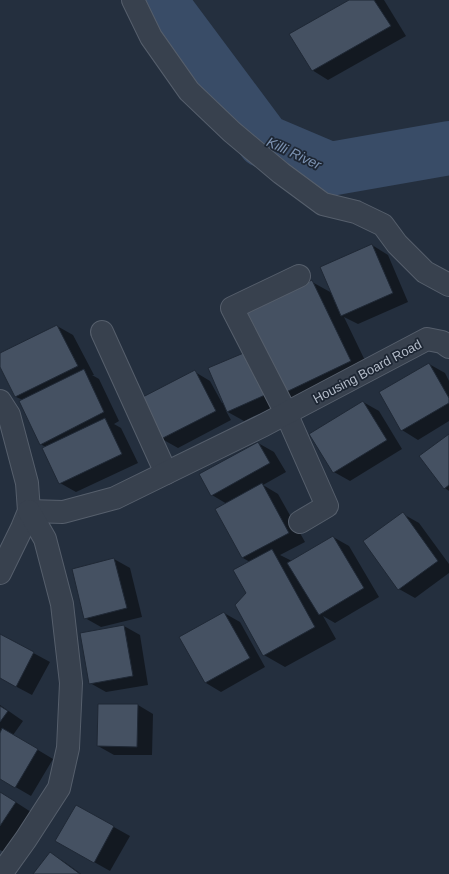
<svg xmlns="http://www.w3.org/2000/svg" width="449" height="874" font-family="Arial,sans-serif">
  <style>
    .shadow { fill: #0007 }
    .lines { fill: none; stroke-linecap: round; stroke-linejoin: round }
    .river { stroke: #394c67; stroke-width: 54 }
    .building { fill: #455162; stroke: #1f2835 }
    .minor-casing { stroke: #565f6c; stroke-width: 24 }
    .minor { stroke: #38414e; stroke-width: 22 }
    .labels { text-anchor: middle; stroke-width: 3.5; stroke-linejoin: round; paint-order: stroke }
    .street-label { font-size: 13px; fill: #b4bcc9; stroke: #1d2633 }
    .water-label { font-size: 14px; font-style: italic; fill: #7c92b1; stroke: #1d2633 }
  </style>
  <rect width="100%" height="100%" fill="#242f3e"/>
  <g class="shadow">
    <polygon points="351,0 384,0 406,36 328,80 312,70"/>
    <polygon points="372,245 388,255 408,302 358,324 344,317 371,373 304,406 283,393 312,282 332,293"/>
    <polygon points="57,326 73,335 94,375 92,375 99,379 119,421 114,424 121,428 138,463 76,492 60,483 46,447 40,444 23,400 16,397 0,364 0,355"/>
    <polygon points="246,353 280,404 244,421 226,411 231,420 178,448 162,439 195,372 210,381 222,403 224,402"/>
    <polygon points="429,364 445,373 449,381 449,421 418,440 402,430"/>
    <polygon points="363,402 379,411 402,449 350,481 334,472"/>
    <polygon points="449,435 449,491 445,488"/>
    <polygon points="258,443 274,452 286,472 263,485 278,494 305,542 280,555 292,561 333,537 349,546 379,597 335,623 323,616 336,639 285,667 264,655 247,593 250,562 243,558 227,504 212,495 200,475"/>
    <polygon points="403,514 419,523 449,564 449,573 415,598 399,589 365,541"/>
    <polygon points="114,559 130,568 142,617 101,627 85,618"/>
    <polygon points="224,613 240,622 265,667 221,692 206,683"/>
    <polygon points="124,626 140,635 148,685 106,692 90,683"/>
    <polygon points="0,635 50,662 32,695 0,678"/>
    <polygon points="0,705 23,721 13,735 53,759 31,796 0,778"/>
    <polygon points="138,705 153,714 152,755 114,755 98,746"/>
    <polygon points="0,792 31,812 4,852 0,850"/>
    <polygon points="76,806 130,836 110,871 57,841"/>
    <polygon points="50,853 66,863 81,874 35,874"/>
  </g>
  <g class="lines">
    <polyline class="river" points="159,0 264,141 330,169 449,148"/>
  </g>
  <g class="building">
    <polygon points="349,0 374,0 391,26 312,71 289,34"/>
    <polygon points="372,244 393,293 341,316 320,267"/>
    <polygon points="312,280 351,361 282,394 244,313"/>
    <polygon points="57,325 78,366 15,397 0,367 0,353"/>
    <polygon points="246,352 265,395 227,412 208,368"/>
    <polygon points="429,363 449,398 449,403 401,431 379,392"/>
    <polygon points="84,369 104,412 40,445 19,401"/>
    <polygon points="195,370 216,411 161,439 139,399"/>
    <polygon points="363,401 387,440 333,473 309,434"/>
    <polygon points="105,418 122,454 59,484 42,448"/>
    <polygon points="449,434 449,485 444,489 419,456"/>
    <polygon points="258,442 270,463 211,496 199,474"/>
    <polygon points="262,483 289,533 242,558 215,509"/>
    <polygon points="403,512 438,561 398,590 363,541"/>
    <polygon points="333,536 364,588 319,615 287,563"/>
    <polygon points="272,549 315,627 263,656 235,605 246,593 233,570"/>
    <polygon points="114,558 127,608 84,619 72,569"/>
    <polygon points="224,612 250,658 205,683 179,637"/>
    <polygon points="124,625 133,676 89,684 80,633"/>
    <polygon points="0,634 34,652 16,687 0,678"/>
    <polygon points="98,704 138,704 137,747 97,746"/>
    <polygon points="0,706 8,711 0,722"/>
    <polygon points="2,728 38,749 15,788 0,779 0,733"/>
    <polygon points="0,792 16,802 0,826"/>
    <polygon points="76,805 114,826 94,863 55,841"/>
    <polygon points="50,852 80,874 33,874"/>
  </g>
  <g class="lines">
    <defs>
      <g id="minor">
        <polyline points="133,0 151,37 189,91 232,132 281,173 323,204 356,212 383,225 397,244 425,272 449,285"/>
        <polyline points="299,276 232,308 286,413 327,506 300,522"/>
        <polyline points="102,332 166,473"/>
        <polyline points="0,401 9,415 27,483 29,511 22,528 0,573"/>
        <polyline points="29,511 63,512 115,498 264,425 427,339 442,342 449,347"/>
        <polyline points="1,874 26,839 59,788 68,748 71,683 62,604 45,539 29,511"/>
      </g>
    </defs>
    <use href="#minor" class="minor-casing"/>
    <use href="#minor" class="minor"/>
  </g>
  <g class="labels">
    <g class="street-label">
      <text transform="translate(367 371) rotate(-28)" y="5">Housing Board Road</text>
    </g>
    <g class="water-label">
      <text transform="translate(294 153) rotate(25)" y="5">Killi River</text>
    </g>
  </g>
</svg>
